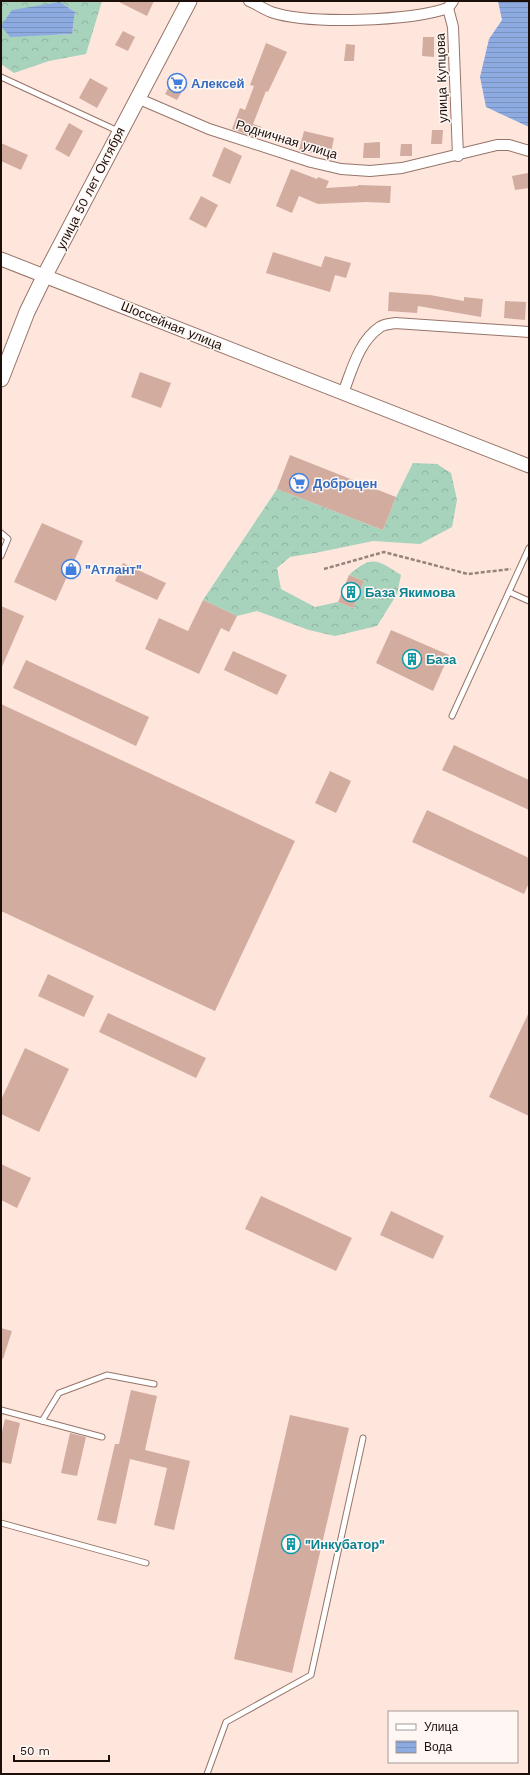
<svg xmlns="http://www.w3.org/2000/svg" width="530" height="1775" font-family="'Work Sans',sans-serif">
  <style>
    .forest { fill: url(#forest-crowns); fill-rule: evenodd }
    .water { fill: url(#water-rules) }
    .building { fill: #d2ac9f }
    .lines { fill: none; stroke-linecap: round; stroke-linejoin: round }
    .service-casing { stroke: #977468; stroke-width: 7 }
    .minor-casing { stroke: #977468; stroke-width: 12 }
    .tertiary-casing { stroke: #977468; stroke-width: 15 }
    .secondary-casing { stroke: #977468; stroke-width: 17 }
    .path { stroke: #96837c; stroke-width: 2.5; stroke-dasharray: 4 2; stroke-linecap: butt }
    .service { stroke: #fff; stroke-width: 5 }
    .minor { stroke: #fff; stroke-width: 10 }
    .tertiary { stroke: #fff; stroke-width: 13 }
    .secondary { stroke: #fff; stroke-width: 15 }
    .labels { text-anchor: middle; stroke-width: 3; stroke-linejoin: round; paint-order: stroke }
    .street-label { font-size: 13px; fill: #1c0f0a; stroke: #fff7f4 }
    .shop-label { font-size: 13px; font-weight: bold; fill: #366cbe; stroke: #fff7f4; text-anchor: start }
    .culture-label { font-size: 13px; font-weight: bold; fill: #0d838f; stroke: #fff7f4; text-anchor: start }
  </style>
  <defs>
    <pattern id="forest-crowns" width="20" height="18" patternUnits="userSpaceOnUse"><rect width="20" height="18" fill="#a7d2bc"/><path d="M2 6a3 3 0 1 1 6 0M12 15a3 3 0 1 1 6 0" fill="none" stroke="#8fb3a0"/></pattern>
    <pattern id="water-rules" width="6" height="5" patternUnits="userSpaceOnUse"><rect width="6" height="5" fill="#8dabe0"/><path d="M0 2.5h6" fill="none" stroke="#7992bf"/></pattern>
  </defs>
  <rect width="100%" height="100%" fill="#fee6dd"/>
  <g class="forest">
    <path d="M1,1H102L86,54L49,61L14,73L1,64ZM60,2L75,12L72,34L55,35Z"/>
    <path d="M413,463L437,464L451,473L457,500L452,527L420,544L373,541L320,552L290,557L277,568L281,589L315,607L338,602L353,608L364,581L349,575C372,554 378,560 401,575L397,594L377,626L335,636L309,630L257,611L237,616L203,600L277,489L383,530L396,497Z"/>
  </g>
  <g class="water">
    <polygon points="498,1 529,1 529,127 486,107 480,77 489,39 502,20"/>
    <polygon points="60,2 75,12 72,34 10,37 1,26 12,10"/>
  </g>
  <g class="building">
    <polygon points="117,1 154,1 147,16"/>
    <polygon points="123,31 135,37 128,51 115,45"/>
    <polygon points="423,37 434,37 434,57 422,56"/>
    <polygon points="266,43 287,52 268,92 266,91 253,124 262,127 257,138 232,129 240,108 245,110 254,86 250,85"/>
    <polygon points="346,44 355,45 354,61 344,61"/>
    <polygon points="175,76 187,83 177,100 165,94"/>
    <polygon points="90,78 108,88 97,108 79,98"/>
    <polygon points="69,123 83,131 69,157 55,149"/>
    <polygon points="432,130 443,130 442,144 431,144"/>
    <polygon points="304,131 334,138 330,157 299,150"/>
    <polygon points="380,142 380,158 363,158 364,143"/>
    <polygon points="1,143 28,155 21,170 1,161"/>
    <polygon points="401,144 412,144 412,156 400,156"/>
    <polygon points="224,147 242,156 230,184 212,176"/>
    <polygon points="291,169 317,179 318,177 329,181 326,188 358,186 358,185 391,186 390,203 366,202 318,204 299,196 292,213 276,206"/>
    <polygon points="528,173 529,188 515,190 512,176"/>
    <polygon points="201,196 218,205 206,228 189,219"/>
    <polygon points="273,252 321,267 325,256 351,263 346,278 335,275 330,292 266,273"/>
    <polygon points="389,292 430,295 464,301 464,297 483,299 481,317 418,306 417,313 388,311"/>
    <polygon points="505,301 526,302 525,320 504,318"/>
    <polygon points="140,372 171,383 161,408 131,397"/>
    <polygon points="290,455 396,497 383,530 277,489"/>
    <polygon points="42,523 83,541 56,601 14,582"/>
    <polygon points="123,563 166,583 157,600 115,581"/>
    <polygon points="349,575 364,581 353,608 338,602"/>
    <polygon points="203,600 237,616 229,632 221,628 199,674 145,649 159,618 188,631"/>
    <polygon points="1,606 24,616 1,669"/>
    <polygon points="391,630 449,655 433,691 376,663"/>
    <polygon points="233,651 287,675 277,695 224,670"/>
    <polygon points="26,660 149,717 136,746 13,688"/>
    <polygon points="1,704 295,841 215,1011 1,911"/>
    <polygon points="454,745 529,780 529,810 442,770"/>
    <polygon points="330,771 351,781 336,813 315,803"/>
    <polygon points="427,810 529,858 529,883 524,894 412,842"/>
    <polygon points="48,974 94,996 84,1017 38,996"/>
    <polygon points="529,1012 529,1116 489,1097"/>
    <polygon points="108,1013 206,1058 196,1078 99,1032"/>
    <polygon points="25,1048 69,1069 39,1132 1,1114 1,1100"/>
    <polygon points="1,1164 31,1178 17,1208 1,1200"/>
    <polygon points="261,1196 352,1238 336,1271 245,1229"/>
    <polygon points="391,1211 444,1236 433,1259 380,1235"/>
    <polygon points="1,1328 12,1331 3,1359 1,1358"/>
    <polygon points="131,1390 157,1396 145,1450 190,1461 174,1530 154,1525 167,1468 130,1459 116,1524 97,1520 115,1444 119,1444"/>
    <polygon points="290,1415 349,1428 292,1673 234,1659"/>
    <polygon points="5,1419 20,1423 11,1464 1,1462 1,1436"/>
    <polygon points="70,1433 86,1437 77,1476 61,1473"/>
  </g>
  <g class="lines">
    <defs>
      <g id="service">
        <polyline points="1,77 118,131"/>
        <polyline points="1,533 8,539 1,556"/>
        <polyline points="509,592 529,601"/>
        <polyline points="452,716 529,548"/>
        <polyline points="1,1410 102,1437"/>
        <polyline points="42,1421 59,1393 107,1375 154,1384"/>
        <polyline points="1,1523 146,1563"/>
        <polyline points="207,1774 226,1722 311,1675 363,1438"/>
      </g>
      <g id="minor">
        <path d="M249,1C256,4 264,9 271,12C310,25 410,21 448,8"/>
        <polyline points="453,1 448,8 453,27 458,156"/>
        <polyline points="137,98 209,129 311,162 341,169 370,171 402,168 497,145 509,145 529,151"/>
        <path d="M343,393C352,370 359,341 380,327C384,324 391,324 395,323L529,332"/>
      </g>
      <polyline id="tertiary" points="1,259 529,466"/>
      <polyline id="secondary" points="1,379 27,312 45,275 189,1"/>
    </defs>
    <use href="#service" class="service-casing"/>
    <use href="#minor" class="minor-casing"/>
    <use href="#tertiary" class="tertiary-casing"/>
    <use href="#secondary" class="secondary-casing"/>
    <polyline class="path" points="324,569 384,552 468,574 511,569"/>
    <use href="#service" class="service"/>
    <use href="#minor" class="minor"/>
    <use href="#tertiary" class="tertiary"/>
    <use href="#secondary" class="secondary"/>
  </g>
  <defs>
    <symbol id="supermarket-ring" viewBox="-11 -11 22 22"><circle r="9.5" fill="#fff7f4" stroke="#3f7fe0" stroke-width="1.5"/><path d="M-6-5.5h2.5l.6 2H6L4.5 2H-2.5L-4.4-4H-6ZM-1.5 3.2a1.3 1.3 0 1 0 .1 0ZM3 3.2a1.3 1.3 0 1 0 .1 0Z" fill="#3f7fe0"/></symbol>
    <symbol id="shop-ring" viewBox="-11 -11 22 22"><circle r="9.5" fill="#fff7f4" stroke="#3f7fe0" stroke-width="1.5"/><path d="M-5-2.5h2.3a2.7 3.5 0 0 1 5.4 0H5L5.5 6h-11ZM-1.5-2.5h3a1.5 2.3 0 0 0-3 0Z" fill="#3f7fe0"/></symbol>
    <symbol id="building-ring" viewBox="-11 -11 22 22"><circle r="9.5" fill="#fff7f4" stroke="#0f9aa8" stroke-width="1.5"/><path d="M-4-6H4V6H1V3H-1V6H-4ZM-2.5-4.3h1.7v1.8h-1.7ZM.8-4.3h1.7v1.8H.8ZM-2.5-1h1.7V.8h-1.7ZM.8-1h1.7V.8H.8Z" fill="#0f9aa8"/></symbol>
  </defs>
  <g fill-rule="evenodd">
    <use href="#supermarket-ring" x="166" y="72" width="22" height="22"/>
    <use href="#supermarket-ring" x="288" y="472" width="22" height="22"/>
    <use href="#shop-ring" x="60" y="558" width="22" height="22"/>
    <use href="#building-ring" x="340" y="581" width="22" height="22"/>
    <use href="#building-ring" x="401" y="648" width="22" height="22"/>
    <use href="#building-ring" x="280" y="1533" width="22" height="22"/>
  </g>
  <g class="labels">
    <g class="street-label">
      <text transform="translate(441 78) rotate(-92)" y="5">улица Купцова</text>
      <text transform="translate(287 139) rotate(17)" y="5">Родничная улица</text>
      <text transform="translate(90 188) rotate(-63)" y="5">улица 50 лет Октября</text>
      <text transform="translate(172 325) rotate(22)" y="5">Шоссейная улица</text>
    </g>
    <g class="shop-label">
      <text x="191" y="88">Алексей</text>
      <text x="313" y="488">Доброцен</text>
      <text x="85" y="574">"Атлант"</text>
    </g>
    <g class="culture-label">
      <text x="365" y="597">База Якимова</text>
      <text x="426" y="664">База</text>
      <text x="305" y="1549">"Инкубатор"</text>
    </g>
  </g>
  <rect width="530" height="1775" fill="none" stroke="#1c0f0a" stroke-width="4"/>
  <rect x="388" y="1711" width="130" height="52" fill="#fff7f4" stroke="#a49a96"/>
  <rect x="396" y="1724" width="20" height="6" fill="#ffffff" stroke="#a49a96"/>
  <text x="424" y="1731" font-size="12" fill="#1c0f0a">Улица</text>
  <rect x="396" y="1741" width="20" height="12" fill="url(#water-rules)" stroke="#a49a96"/>
  <text x="424" y="1751" font-size="12" fill="#1c0f0a">Вода</text>
  <path d="M14 1755v6h95v-6" fill="none" stroke="#1c0f0a" stroke-width="2"/>
  <text x="20" y="1755" font-size="12" fill="#1c0f0a" stroke="#fff7f4" stroke-width="3" paint-order="stroke">50 m</text>
</svg>
